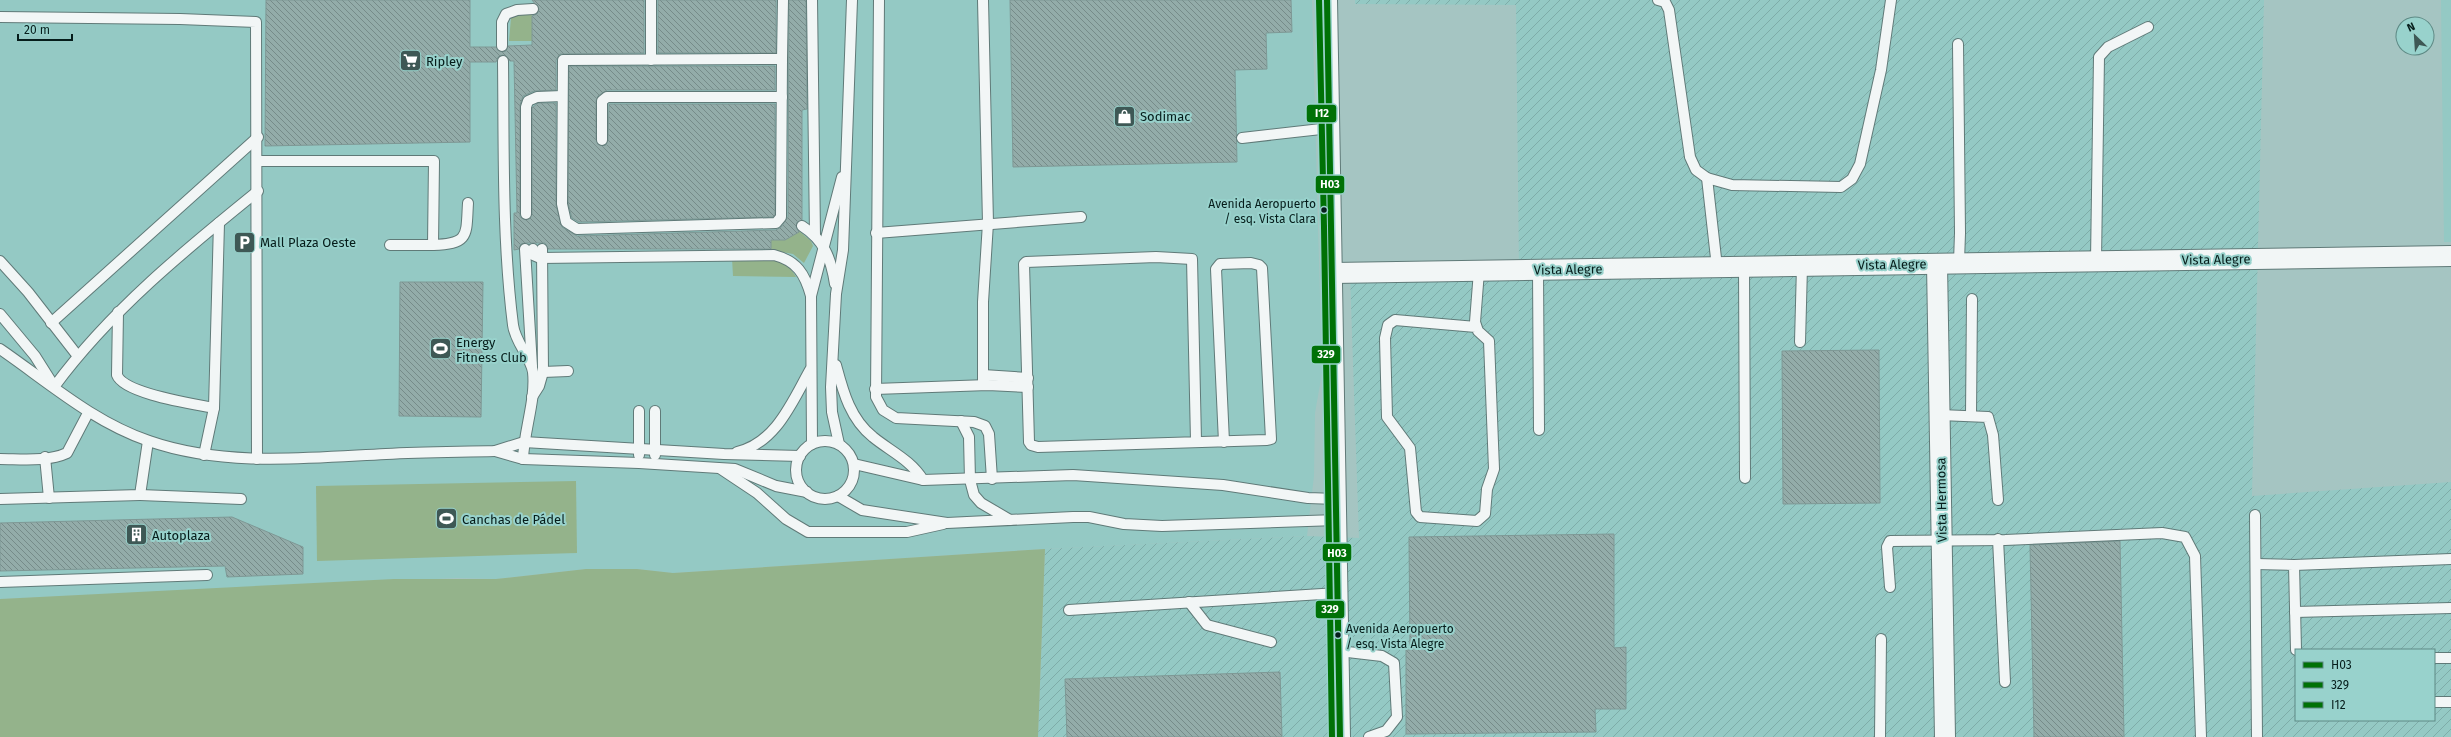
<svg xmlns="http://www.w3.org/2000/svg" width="2451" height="737" font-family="'Fira Sans',sans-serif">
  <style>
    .built { fill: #94c9c4 }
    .industrial { fill: url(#industrial-furrows); fill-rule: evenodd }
    .green { fill: #94b38b }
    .building { fill: url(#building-back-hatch); stroke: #7e9895 }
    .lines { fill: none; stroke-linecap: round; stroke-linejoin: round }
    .service-casing { stroke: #607a78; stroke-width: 12 }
    .minor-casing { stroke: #607a78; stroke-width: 22 }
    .service { stroke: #f2f6f6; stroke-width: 10 }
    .minor { stroke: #f2f6f6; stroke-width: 20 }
    .bus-1-casing { stroke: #98d2cc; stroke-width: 9 }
    .bus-2-casing { stroke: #98d2cc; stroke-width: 9 }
    .bus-3-casing { stroke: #98d2cc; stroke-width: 9 }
    .bus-1 { stroke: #007106; stroke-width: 6 }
    .bus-2 { stroke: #007106; stroke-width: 6 }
    .bus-3 { stroke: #007106; stroke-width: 6 }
    .bus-dot { fill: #061d1b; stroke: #98d2cc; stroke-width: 1.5 }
    .labels { text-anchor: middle; stroke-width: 4; stroke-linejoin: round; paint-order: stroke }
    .bus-label { font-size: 12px; fill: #061d1b; stroke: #98d2cc; text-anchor: end }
    .poi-label { font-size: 13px; fill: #061d1b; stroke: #98d2cc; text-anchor: start }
    .street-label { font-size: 13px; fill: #061d1b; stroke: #98d2cc }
    .line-badge { stroke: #98d2cc; stroke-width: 1.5 }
    .badge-label { font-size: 11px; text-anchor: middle; font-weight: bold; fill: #fff }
  </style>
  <defs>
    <pattern id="industrial-furrows" width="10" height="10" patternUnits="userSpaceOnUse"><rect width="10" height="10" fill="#94c9c4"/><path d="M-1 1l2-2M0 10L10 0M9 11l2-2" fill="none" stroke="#7eaca8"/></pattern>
    <pattern id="building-back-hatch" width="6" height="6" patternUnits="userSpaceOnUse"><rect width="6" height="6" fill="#93aca9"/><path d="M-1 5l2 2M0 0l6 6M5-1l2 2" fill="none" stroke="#768b89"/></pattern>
  </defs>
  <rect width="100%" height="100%" fill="#a5c5c2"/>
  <g class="built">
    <polygon points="0,0 1312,0 1322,373 1315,413 1314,476 1307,536 1045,549 673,573 637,569 586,569 496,579 457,578 0,599"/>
    <polygon points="2441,0 2451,0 2451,242 2444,242"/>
  </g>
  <path class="industrial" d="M1355,0H2264L2252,496L2451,482V737H1038L1045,549L1307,536L1359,538L1350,275L1519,272L1516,5L1355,4ZM2296,650H2434V720H2296Z"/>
  <g class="green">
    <polygon points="516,15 532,15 532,41 509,41 511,18"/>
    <polygon points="799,231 811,241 813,246 804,263 793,254 771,250 771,240 785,240"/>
    <path d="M732,258C755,259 784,253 796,277L733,276Z"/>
    <polygon points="576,481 577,553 317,561 316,486"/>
    <polygon points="1045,549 1038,737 0,737 0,599 394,579 496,579 586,569 637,569 673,573"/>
  </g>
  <g class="building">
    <polygon points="266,0 470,0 470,47 496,47 502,52 506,51 508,46 532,45 532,16 537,14 539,9 532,0 644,0 644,53 560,54 556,60 556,90 534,91 523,96 520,105 520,217 526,220 532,214 532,108 538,103 556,103 556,205 562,227 577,236 776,230 781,227 788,217 789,0 806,0 807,109 802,110 802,220 797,222 796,226 799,232 785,240 771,240 771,249 548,249 545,243 525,243 521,244 519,249 514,250 514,213 517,213 514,61 510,61 503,55 498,57 496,62 470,62 470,142 265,146"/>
    <rect x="658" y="0" width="118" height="53"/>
    <polygon points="1010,0 1291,0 1292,32 1266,33 1267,69 1235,70 1237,162 1013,167"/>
    <polygon points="569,66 775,66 775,90 607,90 598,96 596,101 596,140 602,146 606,145 608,140 609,104 775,104 775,215 773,217 579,222 572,218 568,203"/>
    <polygon points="400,282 483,282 481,417 399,416"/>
    <polygon points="1879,350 1880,503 1783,504 1782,351"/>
    <polygon points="232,517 303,547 303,574 227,577 225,566 0,571 0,523"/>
    <polygon points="1614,534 1614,648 1626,647 1626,709 1595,709 1596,732 1406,734 1406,650 1410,650 1409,537"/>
    <polygon points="2120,541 2124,737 2034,737 2030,545"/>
    <polygon points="1280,672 1282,737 1067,737 1065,679"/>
  </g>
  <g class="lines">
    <defs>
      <g id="service">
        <polyline points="812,0 815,236"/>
        <polyline points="879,0 876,397 883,410 896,418 974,422 985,426 989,434 992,479"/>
        <polyline points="1658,0 1665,2 1669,10 1690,157 1696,170 1707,178"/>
        <polyline points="0,17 180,19 256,22 257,459"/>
        <polyline points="1958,44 1960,233 1959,262"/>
        <polyline points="502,46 502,22 506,14 517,10 533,9"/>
        <polyline points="782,59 781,217 776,223 577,229 566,222 562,204 563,60 782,59 783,0"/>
        <polyline points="651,60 651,0"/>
        <path d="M503,61C504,149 502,238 513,325C515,342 531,358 533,372C536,400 524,430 523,459"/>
        <polyline points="1242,138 1330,128"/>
        <polyline points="602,140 602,101 607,97 782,97"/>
        <polyline points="258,161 434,161 433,245 390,245"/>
        <polyline points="526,214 526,107 528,101 537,97 562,96"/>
        <path d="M802,226C824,240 831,258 835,284"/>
        <polyline points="876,233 1081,217"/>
        <path d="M433,245C470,244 466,235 468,203"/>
        <polyline points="525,249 532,366"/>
        <path d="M533,249V255L540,258L774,255C797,261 805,274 811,296"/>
        <polyline points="0,261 28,292 77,355"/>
        <polyline points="2096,261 2099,57 2108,47 2148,27"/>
        <polyline points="1717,267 1707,178 1732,185 1841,187 1852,179 1860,164 1881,70 1891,0"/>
        <polyline points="1744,267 1745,478"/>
        <polyline points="1538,270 1539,430"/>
        <path d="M118,312L117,375C124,394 195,404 214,408"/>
        <polyline points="0,314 35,356 52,383"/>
        <polyline points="51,323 258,137"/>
        <polyline points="1476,327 1395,320 1388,325 1385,338 1387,417 1410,448 1416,512 1420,517 1477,521 1485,514 1487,489 1494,469 1489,341 1478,331 1475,322 1479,271"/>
        <polyline points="1800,342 1802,266"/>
        <path d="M0,349C48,382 93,422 149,441C224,467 307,458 386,454C422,452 458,452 495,451L524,442L724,454L800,456"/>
        <path d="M836,365C843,391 850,419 873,437C890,451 911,460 923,480"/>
        <polyline points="543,372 568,371"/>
        <polyline points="983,375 1028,378"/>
        <polyline points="983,385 983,302 988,223 983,0"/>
        <path d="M54,387C110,311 185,250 258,191"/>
        <polyline points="875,389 988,385 1028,387"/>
        <polyline points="532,397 539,386 543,372 542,249"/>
        <polyline points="1940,415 1988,417 1993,435 1998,500"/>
        <polyline points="1971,415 1972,299"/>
        <polyline points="961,421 969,437 970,480 974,495 981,503 1010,520"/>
        <path d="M1196,441L1192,259L1156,257L1026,262L1024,264L1029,442L1031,445L1038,447C1115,445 1191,443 1267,440L1271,439L1262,268L1259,265L1251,263L1220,264L1216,269L1224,442"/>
        <circle cx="825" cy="470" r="29"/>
        <polyline points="812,444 811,296 842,177"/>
        <polyline points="839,444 832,412 831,387 836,294 843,250 852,0"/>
        <polyline points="495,451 523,459 639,463 735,469 776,486 807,492"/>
        <path d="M737,452C776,443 792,402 810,370"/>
        <polyline points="204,455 214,408 219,223"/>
        <polyline points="639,455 639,411"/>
        <polyline points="655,455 655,411"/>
        <polyline points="45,457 49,498"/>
        <path d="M0,459C21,459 48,462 67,453L88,413"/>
        <polyline points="854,464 923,480 1073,475 1223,485 1308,498 1336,499"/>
        <polyline points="721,469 757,493 786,519 808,532 907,532 943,524"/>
        <polyline points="140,495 241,499"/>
        <polyline points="838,496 862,510 947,523 1073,517 1089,517 1124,524 1162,526 1337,520"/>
        <polyline points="0,499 140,495 148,441"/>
        <polyline points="2255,515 2257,737"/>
        <polyline points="1998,539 2005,682"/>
        <polyline points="2256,564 2294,565 2296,650"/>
        <polyline points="2294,565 2451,559"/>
        <polyline points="0,582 207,575"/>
        <polyline points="1890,587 1887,547 1890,541 2005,540 2162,533 2185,537 2195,556 2201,737"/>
        <polyline points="1189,602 1207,625 1271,642"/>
        <polyline points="1069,610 1338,593"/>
        <polyline points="2295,612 2451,608"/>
        <polyline points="1339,651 1382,656 1394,663 1397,717 1386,731 1369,737"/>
        <polyline points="2434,658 2451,658"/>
        <polyline points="2434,702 2451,702"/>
        <polyline points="1880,737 1881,639"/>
      </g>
      <g id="minor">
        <polyline points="1327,0 1340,737"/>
        <polyline points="1937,264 1945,737"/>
        <polyline points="1333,273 2451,256"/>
      </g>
    </defs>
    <use href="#service" class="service-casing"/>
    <use href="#minor" class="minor-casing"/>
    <use href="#service" class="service"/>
    <use href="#minor" class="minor"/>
    <defs>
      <polyline id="bus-1" points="1327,0 1340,737"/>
      <polyline id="bus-2" points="1324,227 1332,737"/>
      <polyline id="bus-3" points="1319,0 1324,227"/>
    </defs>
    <use href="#bus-1" class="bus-1-casing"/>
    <use href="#bus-2" class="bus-2-casing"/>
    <use href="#bus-3" class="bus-3-casing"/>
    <use href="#bus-1" class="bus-1"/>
    <use href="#bus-2" class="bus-2"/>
    <use href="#bus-3" class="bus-3"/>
  </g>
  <defs>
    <symbol id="supermarket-square" viewBox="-11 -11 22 22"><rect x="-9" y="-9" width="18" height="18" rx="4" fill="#3e5855" stroke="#98d2cc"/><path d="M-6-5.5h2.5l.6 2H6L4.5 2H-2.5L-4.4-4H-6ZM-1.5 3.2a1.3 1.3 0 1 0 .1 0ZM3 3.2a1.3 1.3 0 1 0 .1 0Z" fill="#fff"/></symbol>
    <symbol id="shop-square" viewBox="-11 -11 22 22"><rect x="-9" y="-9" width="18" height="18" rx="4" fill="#3e5855" stroke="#98d2cc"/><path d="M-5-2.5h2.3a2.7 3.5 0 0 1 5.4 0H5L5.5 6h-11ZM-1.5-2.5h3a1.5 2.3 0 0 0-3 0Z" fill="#fff"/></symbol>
    <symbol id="parking-square" viewBox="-11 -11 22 22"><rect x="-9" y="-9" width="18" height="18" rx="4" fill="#3e5855" stroke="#98d2cc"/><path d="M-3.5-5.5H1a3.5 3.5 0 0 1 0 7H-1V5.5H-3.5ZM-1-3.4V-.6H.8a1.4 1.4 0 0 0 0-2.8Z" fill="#fff"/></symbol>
    <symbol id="stadium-square" viewBox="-11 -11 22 22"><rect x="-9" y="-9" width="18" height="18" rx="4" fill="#3e5855" stroke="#98d2cc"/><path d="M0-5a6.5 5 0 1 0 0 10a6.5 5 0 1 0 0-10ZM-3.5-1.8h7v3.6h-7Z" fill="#fff"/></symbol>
    <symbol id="building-square" viewBox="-11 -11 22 22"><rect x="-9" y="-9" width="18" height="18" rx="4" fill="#3e5855" stroke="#98d2cc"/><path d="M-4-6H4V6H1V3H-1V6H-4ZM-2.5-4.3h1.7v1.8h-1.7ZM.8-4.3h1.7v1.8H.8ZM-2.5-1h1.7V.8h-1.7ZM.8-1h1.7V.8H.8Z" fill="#fff"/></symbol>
  </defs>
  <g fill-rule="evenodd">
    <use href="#supermarket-square" x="398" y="48" width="25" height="25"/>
    <use href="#shop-square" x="1112" y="104" width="25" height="25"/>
    <use href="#parking-square" x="232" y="230" width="25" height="25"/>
    <use href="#stadium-square" x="428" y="336" width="25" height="25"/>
    <use href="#stadium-square" x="434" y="506" width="25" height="25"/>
    <use href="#building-square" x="124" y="522" width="25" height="25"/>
  </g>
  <g class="bus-dot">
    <circle cx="1324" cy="210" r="3.5"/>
    <circle cx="1338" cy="635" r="3.5"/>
  </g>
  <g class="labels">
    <g class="bus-label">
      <text x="1316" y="208">Avenida Aeropuerto<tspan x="1316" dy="15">/ esq. Vista Clara</tspan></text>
      <text x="1346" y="633" text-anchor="start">Avenida Aeropuerto<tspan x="1346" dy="15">/ esq. Vista Alegre</tspan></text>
    </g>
    <g class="poi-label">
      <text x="426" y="66">Ripley</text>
      <text x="1140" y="121">Sodimac</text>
      <text x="260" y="247">Mall Plaza Oeste</text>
      <text x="456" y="347">Energy<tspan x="456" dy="15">Fitness Club</tspan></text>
      <text x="462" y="524">Canchas de Pádel</text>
      <text x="152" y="540">Autoplaza</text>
    </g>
    <g class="street-label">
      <text transform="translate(2216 259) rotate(-1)" y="5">Vista Alegre</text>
      <text transform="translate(1892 264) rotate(-1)" y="5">Vista Alegre</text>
      <text transform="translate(1568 269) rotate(-1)" y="5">Vista Alegre</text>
      <text transform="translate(1941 500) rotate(-91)" y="5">Vista Hermosa</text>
    </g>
  </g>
  <g class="line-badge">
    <rect x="1306" y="104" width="31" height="19" rx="4" fill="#007106"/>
    <rect x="1315" y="175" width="30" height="19" rx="4" fill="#007106"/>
    <rect x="1311" y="345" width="30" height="19" rx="4" fill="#007106"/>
    <rect x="1322" y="543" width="30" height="19" rx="4" fill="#007106"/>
    <rect x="1315" y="600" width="30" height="19" rx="4" fill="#007106"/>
  </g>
  <g class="badge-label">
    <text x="1322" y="117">I12</text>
    <text x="1330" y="188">H03</text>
    <text x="1326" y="358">329</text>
    <text x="1337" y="557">H03</text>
    <text x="1330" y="613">329</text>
  </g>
  <rect x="2295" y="649" width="140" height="72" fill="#98d2cc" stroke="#5e8a85"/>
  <rect x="2303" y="662" width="20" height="6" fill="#007106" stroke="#5e8a85"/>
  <text x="2331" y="669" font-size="12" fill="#061d1b">H03</text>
  <rect x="2303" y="682" width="20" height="6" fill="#007106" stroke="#5e8a85"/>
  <text x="2331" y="689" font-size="12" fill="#061d1b">329</text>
  <rect x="2303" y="702" width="20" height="6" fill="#007106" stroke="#5e8a85"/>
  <text x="2331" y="709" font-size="12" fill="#061d1b">I12</text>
  <g transform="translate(2415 36) rotate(335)"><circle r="19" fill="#98d2cc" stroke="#5e8a85"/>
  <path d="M0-3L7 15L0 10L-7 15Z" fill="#3e5855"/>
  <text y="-6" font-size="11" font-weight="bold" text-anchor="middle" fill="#061d1b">N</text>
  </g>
  <path d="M18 34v6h54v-6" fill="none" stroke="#061d1b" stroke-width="2"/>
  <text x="24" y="34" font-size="12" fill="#061d1b" stroke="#98d2cc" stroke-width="3" paint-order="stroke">20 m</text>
</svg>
